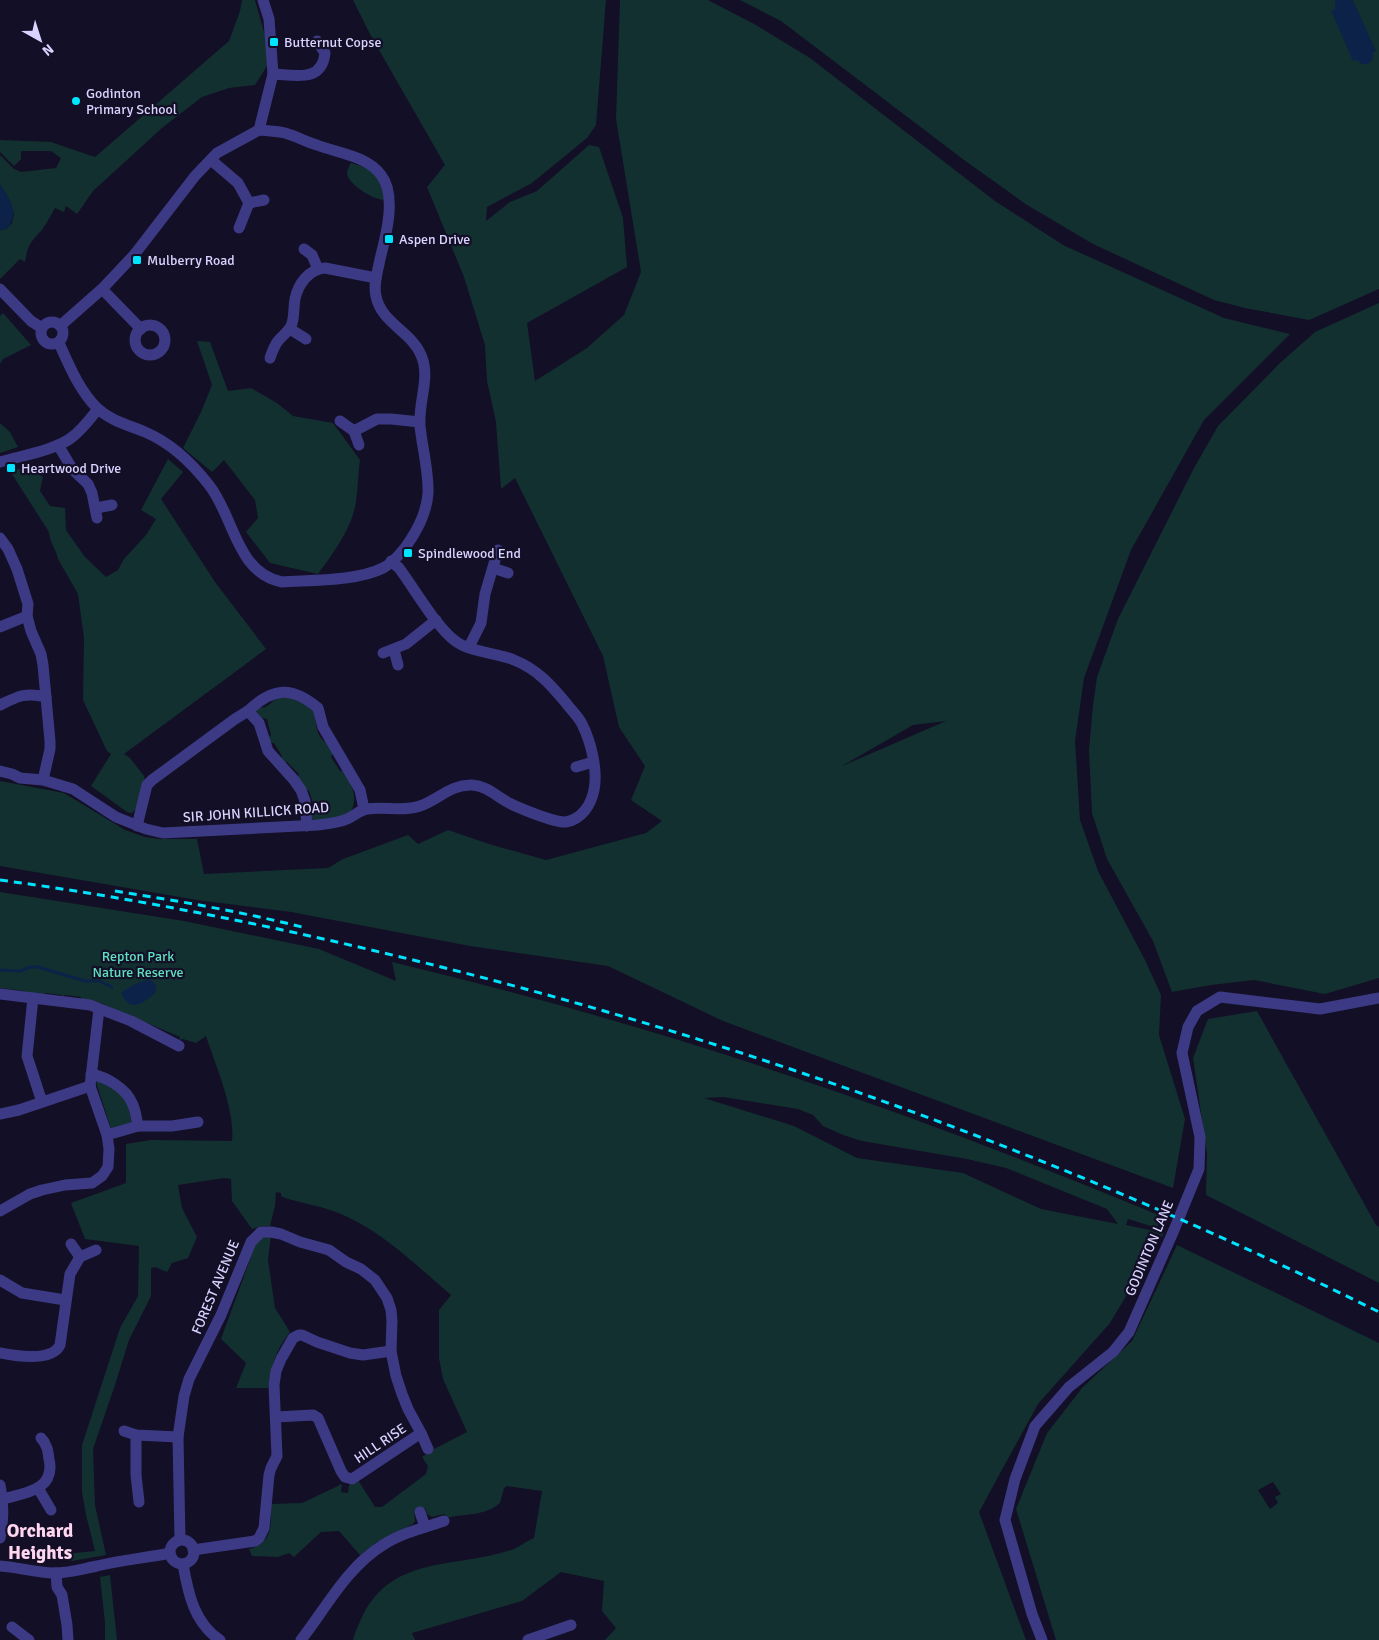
<svg xmlns="http://www.w3.org/2000/svg" width="1379" height="1640" font-family="Signika,sans-serif">
  <style>
    .green { fill: #12302f; fill-rule: evenodd }
    .water { fill: #0c2248 }
    .lines { fill: none; stroke-linecap: round; stroke-linejoin: round }
    .stream { stroke: #0c2248; stroke-width: 3 }
    .minor { stroke: #3d3a85; stroke-width: 11 }
    .rail { stroke: #00e5ff; stroke-width: 3; stroke-dasharray: 8 6; stroke-linecap: butt }
    .poi-dot { fill: #00e5ff; stroke: #130f26; stroke-width: 2 }
    .labels { text-anchor: middle; stroke-width: 4.5; stroke-linejoin: round; paint-order: stroke }
    .poi-label { font-size: 14px; fill: #d9d4ff; stroke: #130f26; text-anchor: start }
    .street-label { font-size: 14px; fill: #d9d4ff; stroke: #130f26 }
    .park-label { font-size: 14px; fill: #5fe0c0; stroke: #130f26 }
    .district-label { font-size: 19px; font-weight: bold; fill: #ffd6f0; stroke: #130f26 }
  </style>
  <rect width="100%" height="100%" fill="#130f26"/>
  <g class="green">
    <path d="M242,0H255L266,39L267,66L255,85L229,88L202,97L162,128L93,191L77,214L66,206L64,212L55,208C51,215 47,223 42,230C30,243 28,244 25,262L20,259L0,279V230L6,229L12,223L14,214L8,197L0,184V155L14,169L21,172L56,168L61,158L51,151H21V159L14,166L0,152V140L51,142L95,157L229,41L240,11Z"/>
    <path d="M353,0H606L596,125L587,138L532,183L487,207L486,221L510,202L537,191L589,145L599,147L623,218L627,267L527,323L535,381L587,348L624,315L641,272L616,119L620,0H708L756,25L810,58L995,201L1063,245L1224,318L1290,334L1204,420L1131,550L1084,678L1075,741L1080,820L1098,871L1145,960L1161,995L1159,1035L1185,1119L1173,1188L723,1021L608,966L470,946L291,912L197,900L0,866V781L64,793L125,830L145,837L160,839H197L204,874L328,868L343,859L408,835L418,844L448,830L489,844L546,860L646,833L662,821L631,800L645,766L619,727L603,656L515,478L501,489L496,422L487,381L485,345L464,277L427,187L445,165L371,36ZM946,721L842,766L913,725Z"/>
    <polygon points="740,0 1379,0 1379,289 1309,320 1245,308 1214,300 1093,244 1027,205 964,160 781,21"/>
    <path d="M351,163C378,171 377,174 386,200C375,201 349,185 347,174C347,171 349,166 351,163Z"/>
    <polygon points="1379,303 1379,978 1325,994 1254,980 1211,985 1172,992 1153,941 1107,859 1092,813 1089,750 1093,705 1097,677 1118,619 1194,468 1218,426 1280,363 1315,332"/>
    <polygon points="3,313 31,345 3,359 0,364 0,316"/>
    <path d="M197,341L210,342L228,391L251,388L277,403L293,416L333,423L360,460C358,474 358,488 356,502C352,528 333,554 318,574L270,563L246,532L258,518L255,500L224,460L212,472L183,448L201,412L212,385Z"/>
    <polygon points="0,423 10,432 18,447 0,453"/>
    <path d="M168,459L183,472L161,499L215,582L266,649L124,754L130,758L144,776L145,781L136,809L132,813L127,812L91,786L111,754L107,751L83,700L84,638L78,594L58,559C56,548 50,544 49,532L10,471L28,467L43,477L40,491L50,506L65,508L66,530L85,557L106,577L118,570L124,559L146,535L156,519L141,510Z"/>
    <path d="M289,696L308,706L314,711C317,723 315,738 328,743L333,754L331,757L340,771H343C352,786 359,796 350,814L319,823L312,819L310,809L314,806L309,791L304,789L297,778L299,774L287,762L282,763L280,761L282,756L274,743L269,742L268,738L271,735L267,719L261,718L256,712L259,706L264,708L270,704L276,698Z"/>
    <path d="M0,892L184,921L319,949L396,981L392,962C525,994 657,1031 787,1075C914,1117 1038,1165 1161,1216L1157,1228L1128,1219L1126,1225L1164,1233L1110,1323L1038,1404L979,1512L1026,1640H605L616,1628L602,1611L604,1581L561,1572L522,1601L412,1633L415,1640H353C355,1631 359,1624 363,1615C394,1554 458,1569 514,1549C520,1546 527,1541 534,1538L542,1491L507,1486L504,1488L500,1503C483,1517 466,1513 446,1518L445,1514L432,1517L427,1514L425,1508L414,1511L415,1521L413,1524L377,1542L360,1555L339,1531L321,1532L294,1557L289,1553L278,1557L252,1556L249,1549C273,1543 271,1525 271,1504L302,1503L338,1486L340,1484L342,1485L341,1492L348,1493L349,1485L358,1480L375,1507H382L426,1474L428,1466L422,1457L434,1449L467,1432L443,1379L439,1358V1310L451,1295C416,1265 380,1229 336,1212C320,1206 302,1203 285,1198L281,1196V1193L276,1192L275,1206L270,1226H262L252,1229L232,1201L231,1179L224,1178L178,1185L182,1208L197,1237L188,1258L172,1263L167,1272L155,1267L151,1268V1296L129,1340L114,1388L93,1449L95,1505L106,1555L72,1561L10,1555L7,1553V1550L39,1547L43,1553L63,1550L65,1554L95,1551L86,1515L82,1492V1445L120,1328L138,1296L139,1246L85,1239L71,1203L126,1183V1144L151,1140L232,1141C235,1109 216,1067 206,1036L196,1043L183,1039L179,1040L180,1037L147,1023L146,1025L141,1021L101,1003L81,1000V997L64,995L63,998H61L62,995L45,993V995L26,994L25,991L0,988ZM723,1097L798,1109L813,1115L823,1126L843,1135L862,1141L967,1159L1006,1168L1107,1209L1118,1224L1041,1209L963,1173L857,1158L794,1126L704,1098Z"/>
    <polygon points="1257,1011 1376,1225 1379,1227 1379,1283 1206,1195 1207,1154 1193,1058 1208,1019"/>
    <polygon points="96,1080 118,1091 128,1102 132,1125 111,1129 97,1085"/>
    <path d="M271,1235L268,1260L275,1308L290,1332C276,1350 271,1366 268,1388H236L246,1363L221,1339L251,1257C249,1245 260,1237 271,1235Z"/>
    <path d="M1177,1245L1379,1343V1640H1056L1016,1509L1047,1433L1082,1388L1132,1341ZM1273,1482L1281,1494L1275,1497L1278,1503L1270,1509L1258,1490Z"/>
    <polygon points="110,1575 117,1640 105,1640 105,1623 100,1577"/>
  </g>
  <g class="water">
    <polygon points="1335,0 1349,0 1350,1 1353,0 1376,51 1373,53 1373,59 1368,64 1361,64 1357,60 1353,61 1331,11 1335,9"/>
    <path d="M0,184C10,200 21,214 6,229L0,230Z"/>
    <path d="M150,979L156,985V992C144,1003 130,1014 121,993C130,986 139,982 150,979Z"/>
  </g>
  <g class="lines">
    <polyline class="stream" points="0,970 20,971 30,967 38,967 85,981 99,981 112,987"/>
    <g class="minor">
      <path d="M273,74C295,75 322,83 325,53L317,41"/>
      <polyline points="259,130 273,74 269,19 263,0"/>
      <polyline points="211,160 238,183 249,203 239,228"/>
      <polyline points="249,203 264,200"/>
      <polyline points="304,249 312,255 318,269"/>
      <polyline points="0,289 31,321 42,328"/>
      <polyline points="102,289 141,329"/>
      <circle cx="52" cy="333" r="11"/>
      <circle cx="150" cy="340" r="15"/>
      <polyline points="60,326 102,289 134,255 195,176 217,153 259,130"/>
      <polyline points="290,329 306,339"/>
      <path d="M59,343C69,365 79,390 97,408C111,421 128,425 145,432C171,443 192,463 209,485C234,516 236,573 282,582C310,580 358,581 383,568C393,563 405,549 411,539C420,525 427,509 428,493C429,473 422,446 420,426C418,402 431,377 421,355C411,331 381,323 376,296C373,284 378,271 380,259C386,236 397,195 381,175C368,156 337,153 317,145C306,142 296,136 285,133C277,131 268,131 259,130"/>
      <path d="M270,358C272,352 274,346 278,341C282,336 288,332 291,326C295,317 293,309 295,299C298,284 309,269 325,268L376,278"/>
      <polyline points="340,421 354,431 359,445"/>
      <polyline points="354,431 377,419 391,419 420,422"/>
      <polyline points="58,445 73,470 88,484 92,493 97,518"/>
      <path d="M0,462C20,456 55,450 71,438C82,430 90,419 98,409"/>
      <polyline points="96,508 112,505"/>
      <polyline points="0,538 8,549 17,569 28,604 27,616 31,631 41,654 43,665 50,741 50,749 43,780"/>
      <polyline points="493,568 508,573"/>
      <polyline points="0,627 27,616"/>
      <polyline points="469,647 481,623 485,594 498,550"/>
      <polyline points="394,650 398,665"/>
      <polyline points="383,653 406,644 436,620"/>
      <path d="M0,705C18,696 26,692 46,697"/>
      <polyline points="576,767 593,762"/>
      <path d="M0,771L12,774L20,778L43,780L73,789L116,817L146,829L163,833L318,825C327,824 338,823 347,819C354,816 360,810 367,809C384,806 404,812 420,806C438,800 451,784 472,785C487,786 496,796 509,803C519,808 555,823 566,822C582,819 591,805 594,790C598,770 591,742 582,724C578,716 571,710 566,703C551,685 537,669 514,660C496,652 470,653 454,640C435,625 414,588 399,568L391,561"/>
      <polyline points="137,826 147,785 152,780 235,719 248,711"/>
      <path d="M307,826L305,801L301,790L294,780L268,751L259,723L248,711C273,687 292,686 318,708L323,727L360,790L364,809"/>
      <polyline points="0,994 90,1005 131,1021 179,1046"/>
      <polyline points="33,998 27,1056 42,1102"/>
      <path d="M91,1074C106,1077 126,1088 132,1103C136,1110 136,1118 138,1126"/>
      <polyline points="0,1114 19,1110 90,1086"/>
      <polyline points="107,1135 138,1126 172,1126 198,1122"/>
      <polyline points="0,1211 30,1194 42,1190 65,1185 92,1183 102,1176 108,1167 109,1149 107,1135 90,1086 99,1009"/>
      <polyline points="71,1244 80,1257"/>
      <polyline points="0,1280 22,1293 65,1300"/>
      <path d="M0,1353C15,1356 52,1362 60,1345L70,1274L80,1257L96,1250"/>
      <polyline points="276,1417 313,1415 318,1418 341,1471 345,1477 352,1479 421,1433"/>
      <polyline points="124,1431 136,1435 178,1437"/>
      <polyline points="136,1435 136,1475 139,1502"/>
      <path d="M0,1485C4,1504 4,1519 0,1538"/>
      <polyline points="38,1488 51,1510"/>
      <path d="M3,1499C25,1493 56,1490 49,1459C48,1451 47,1444 41,1438"/>
      <polyline points="420,1512 425,1527"/>
      <polyline points="180,1540 178,1437 184,1396 189,1379 221,1315 251,1242 261,1232 271,1232 281,1234 300,1242 329,1250 346,1262 361,1269 375,1280 387,1298 391,1310 392,1321 391,1351 396,1376 402,1394 408,1409 421,1433 428,1449"/>
      <circle cx="182" cy="1552" r="12"/>
      <polyline points="193,1550 255,1541 259,1538 264,1528 269,1475 271,1468 277,1456 274,1385 276,1371 281,1359 293,1338 299,1335 302,1335 317,1342 350,1353 363,1355 391,1351"/>
      <path d="M183,1564C188,1593 194,1623 220,1640"/>
      <path d="M0,1566C18,1567 36,1573 54,1573C69,1573 82,1569 97,1566C121,1560 146,1558 170,1553"/>
      <polyline points="56,1573 57,1587 62,1595 67,1625 68,1640"/>
      <polyline points="12,1627 29,1640"/>
      <path d="M301,1640C326,1608 347,1567 383,1545C402,1533 423,1528 444,1521"/>
      <polyline points="528,1640 571,1625"/>
      <polyline points="1042,1640 1032,1614 1005,1520 1015,1479 1035,1426 1069,1387 1113,1352 1129,1332 1174,1230 1199,1169 1200,1137 1182,1053 1188,1027 1197,1011 1220,997 1320,1009 1379,998"/>
    </g>
    <g class="rail">
      <path d="M0,880C156,901 312,934 465,973C780,1054 1087,1167 1379,1312"/>
      <path d="M115,891C179,901 243,912 306,928"/>
    </g>
  </g>
  <g class="poi-dot">
    <rect x="269" y="37" width="10" height="10" rx="2.5"/>
    <circle cx="76" cy="101" r="5"/>
    <rect x="384" y="234" width="10" height="10" rx="2.5"/>
    <rect x="132" y="255" width="10" height="10" rx="2.5"/>
    <rect x="6" y="463" width="10" height="10" rx="2.5"/>
    <rect x="403" y="548" width="10" height="10" rx="2.5"/>
  </g>
  <g class="labels">
    <g class="poi-label">
      <text x="284" y="47">Butternut Copse</text>
      <text x="86" y="98">Godinton<tspan x="86" dy="16">Primary School</tspan></text>
      <text x="399" y="244">Aspen Drive</text>
      <text x="147" y="265">Mulberry Road</text>
      <text x="21" y="473">Heartwood Drive</text>
      <text x="418" y="558">Spindlewood End</text>
    </g>
    <g class="street-label">
      <text transform="translate(256 812) rotate(-4)" y="5">SIR JOHN KILLICK ROAD</text>
      <text transform="translate(1149 1248) rotate(-67)" y="5">GODINTON LANE</text>
      <text transform="translate(215 1287) rotate(-67)" y="5">FOREST AVENUE</text>
      <text transform="translate(380 1443) rotate(-34)" y="5">HILL RISE</text>
    </g>
    <g class="park-label">
      <text x="138" y="961">Repton Park<tspan x="138" dy="16">Nature Reserve</tspan></text>
    </g>
    <g class="district-label">
      <text x="40" y="1537">Orchard<tspan x="40" dy="22">Heights</tspan></text>
    </g>
  </g>
  <g transform="translate(40 40) rotate(141)" stroke="#130f26" stroke-width="4" paint-order="stroke">
  <path d="M0-4L9 19L0 12L-9 19Z" fill="#d9d4ff"/>
  <text y="-8" font-size="14" font-weight="bold" text-anchor="middle" fill="#d9d4ff">N</text>
  </g>
</svg>
